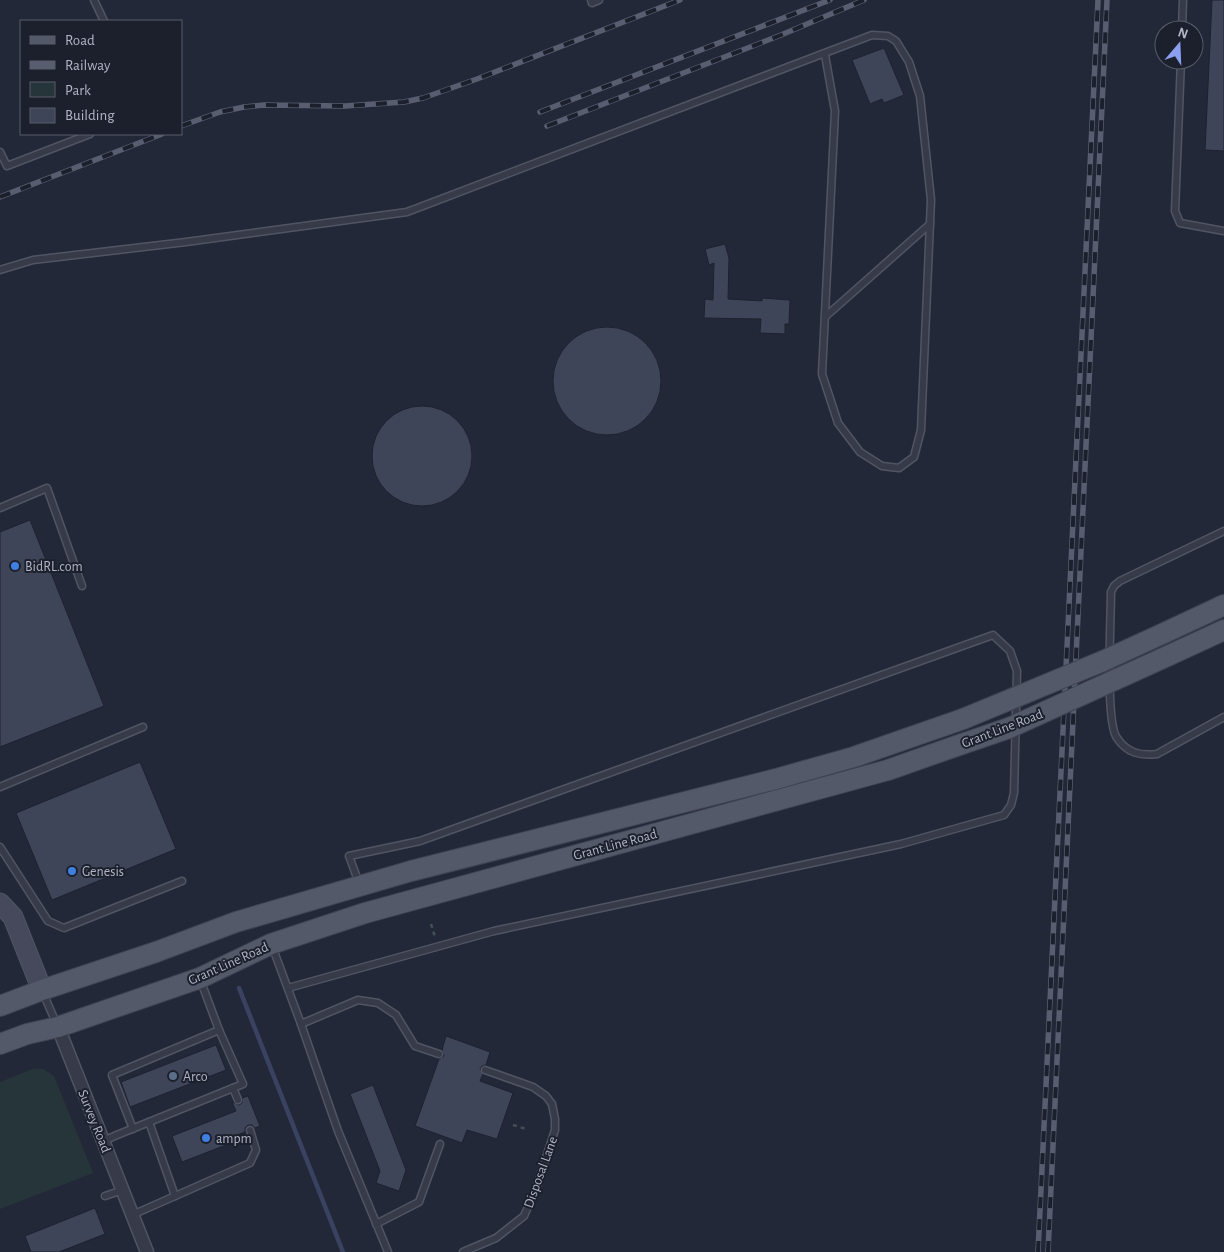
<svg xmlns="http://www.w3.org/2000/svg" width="1224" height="1252" font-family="'Alegreya Sans',sans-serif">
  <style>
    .green { fill: #26353a }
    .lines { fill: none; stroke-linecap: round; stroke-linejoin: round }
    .stream { stroke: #394261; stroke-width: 4.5 }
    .building { fill: #3f4558; stroke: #1e212f }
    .service-casing { stroke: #515563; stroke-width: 9 }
    .minor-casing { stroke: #515563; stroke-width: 15 }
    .secondary-casing { stroke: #515563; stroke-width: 21 }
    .primary-casing { stroke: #404352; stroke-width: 22 }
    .path { stroke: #435057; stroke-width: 2.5; stroke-dasharray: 4 4; stroke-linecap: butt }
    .service { stroke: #363a49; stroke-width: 6 }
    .minor { stroke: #363a49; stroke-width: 12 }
    .secondary { stroke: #45495b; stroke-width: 19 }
    .primary { stroke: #545969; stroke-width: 20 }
    .rail-casing { stroke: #595d70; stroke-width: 5.5 }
    .rail { stroke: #1c202d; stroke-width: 4; stroke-dasharray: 11; stroke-linecap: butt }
    .primary-bridge-casing { stroke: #404352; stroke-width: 22; stroke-linecap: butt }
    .primary-bridge { stroke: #545969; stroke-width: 20 }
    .shop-dot { fill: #3f7fe0; stroke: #1c202d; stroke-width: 2 }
    .service-dot { fill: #5c6f8a; stroke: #1c202d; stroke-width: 2 }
    .labels { text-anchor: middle; stroke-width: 4; stroke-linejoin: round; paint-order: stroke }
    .poi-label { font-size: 14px; fill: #b1b5c5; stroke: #1c202d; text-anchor: start }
    .street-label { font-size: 14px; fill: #b1b5c5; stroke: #1c202d }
  </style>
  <rect width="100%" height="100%" fill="#232838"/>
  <polygon class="green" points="33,1069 43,1069 54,1076 93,1173 0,1209 0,1082"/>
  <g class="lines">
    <polyline class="stream" points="239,988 343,1252"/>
  </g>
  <g class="building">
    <polygon points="1212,0 1224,0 1224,151 1205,150"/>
    <polygon points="884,48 904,95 884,103 882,99 870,104 852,60"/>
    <polygon points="725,244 729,258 728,299 762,301 762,298 790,300 789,324 785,324 785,334 760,333 761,319 704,318 705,299 713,300 714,263 709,265 705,249"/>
    <circle cx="607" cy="381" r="54"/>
    <circle cx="422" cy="456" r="50"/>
    <polygon points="30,520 104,706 0,747 0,532"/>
    <polygon points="140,762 176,849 52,900 16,813"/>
    <polygon points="446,1036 490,1052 486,1065 482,1066 480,1069 483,1074 480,1081 513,1093 497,1139 467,1130 462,1143 415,1126 439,1059 444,1056 442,1050"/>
    <polygon points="216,1045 226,1070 130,1107 121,1082"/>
    <polygon points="373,1085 406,1170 399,1191 376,1183 380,1171 350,1094"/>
    <polygon points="248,1096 260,1126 255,1128 252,1125 248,1125 245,1128 245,1132 237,1135 239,1140 182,1162 172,1136 236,1111 232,1102 239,1105 242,1103 242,1098"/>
    <polygon points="95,1208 105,1234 59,1252 31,1252 25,1236"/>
  </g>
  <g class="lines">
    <defs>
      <g id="service">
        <polyline points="94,0 104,21"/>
        <polyline points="591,0 592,3 599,0"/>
        <polyline points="1182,30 1183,0"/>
        <polyline points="1181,60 1175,211 1180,223 1224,231"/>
        <polyline points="0,152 7,166 90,134"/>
        <polyline points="0,270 33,260 186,242 407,212 872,35 888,36 896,41 909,62 920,96 931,200 921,430 914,457 899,468 882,466 860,452 838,423 822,374 835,111 825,55"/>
        <polyline points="825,317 930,224"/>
        <polyline points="0,508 47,488 82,586"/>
        <path d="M1224,531L1120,581L1114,586L1111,592C1111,618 1105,722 1117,738C1127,753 1140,756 1157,754L1224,717"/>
        <polyline points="0,787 143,727"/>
        <polyline points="0,847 48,921 64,928 182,881"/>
        <polyline points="272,946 301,1024"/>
        <polyline points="200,979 219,1030"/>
        <polyline points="288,988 494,931 901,844 1004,815 1011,805 1014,793 1017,671 1010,651 993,635 420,841 349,856 359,883"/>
        <polyline points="43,993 57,1025"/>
        <polyline points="233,1088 238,1100"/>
        <polyline points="149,1122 175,1196"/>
        <polyline points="103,1141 117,1135 233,1088 243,1084 219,1030 112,1075 133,1129"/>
        <polyline points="105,1196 123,1190"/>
        <polyline points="132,1215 250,1163 256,1150 250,1130"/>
        <polyline points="376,1224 419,1202 440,1144"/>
        <polyline points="388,1252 338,1131 301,1024 358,1000 378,1003 396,1015 415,1046 439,1054"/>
        <polyline points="463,1252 496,1238 524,1216 536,1189 555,1130 555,1119 552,1104 546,1096 533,1087 485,1070"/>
      </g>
      <polyline id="minor" points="58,1027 147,1252"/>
      <polyline id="secondary" points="0,903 13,917 42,990"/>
      <g id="primary">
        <polyline points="1162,634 1224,605"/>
        <polyline points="1161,659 1224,630"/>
        <polyline points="0,1006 42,990 156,952 236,922 411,871 776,779 854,757 963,719"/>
        <polyline points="0,1044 27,1034 58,1027 200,978 271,944 365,913 888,770 962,744"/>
      </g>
    </defs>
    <use href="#service" class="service-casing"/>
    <use href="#minor" class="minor-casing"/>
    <use href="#secondary" class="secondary-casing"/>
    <use href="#primary" class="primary-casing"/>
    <g class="path">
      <polyline points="431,924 435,937"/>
      <polyline points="513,1125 526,1129"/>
    </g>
    <use href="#service" class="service"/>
    <use href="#minor" class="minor"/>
    <use href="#secondary" class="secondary"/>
    <use href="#primary" class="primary"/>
    <defs>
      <g id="rail">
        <polyline points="540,112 830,0"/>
        <polyline points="181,126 220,112 244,107 264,105 345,106 404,102 423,98 477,79 680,0"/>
        <polyline points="547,126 781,35 864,0"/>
        <polyline points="0,197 162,134"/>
        <polyline points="1038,1252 1098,0"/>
        <polyline points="1048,1252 1107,0"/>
      </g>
    </defs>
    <use href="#rail" class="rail-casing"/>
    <use href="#rail" class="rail"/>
    <defs>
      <g id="primary-bridge">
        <polyline points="963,719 1103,661 1162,634"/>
        <polyline points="962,744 1009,728 1161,659"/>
      </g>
    </defs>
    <use href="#primary-bridge" class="primary-bridge-casing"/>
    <use href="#primary-bridge" class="primary-bridge"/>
  </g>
  <g class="shop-dot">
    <circle cx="15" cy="566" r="5"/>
    <circle cx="72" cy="871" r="5"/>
    <circle cx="206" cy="1138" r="5"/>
  </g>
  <circle class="service-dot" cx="173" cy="1076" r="5"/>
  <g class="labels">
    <g class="poi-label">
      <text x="25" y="571">BidRL.com</text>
      <text x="82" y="876">Genesis</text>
      <text x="183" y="1081">Arco</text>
      <text x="216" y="1143">ampm</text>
    </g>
    <g class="street-label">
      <text transform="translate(1002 728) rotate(-21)" y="5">Grant Line Road</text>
      <text transform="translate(615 844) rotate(-15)" y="5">Grant Line Road</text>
      <text transform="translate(228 963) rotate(-24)" y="5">Grant Line Road</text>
      <text transform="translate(95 1121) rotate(68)" y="5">Survey Road</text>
      <text transform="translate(540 1172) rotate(-70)" y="5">Disposal Lane</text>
    </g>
  </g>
  <rect x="20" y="20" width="162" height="115" fill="#1c202d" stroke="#585c6a"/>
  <rect x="30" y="36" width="25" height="8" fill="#545969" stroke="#585c6a"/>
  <text x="65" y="45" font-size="15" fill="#b1b5c5">Road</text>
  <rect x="30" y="61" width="25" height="8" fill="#595d70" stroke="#585c6a"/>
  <text x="65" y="70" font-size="15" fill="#b1b5c5">Railway</text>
  <rect x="30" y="82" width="25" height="15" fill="#26353a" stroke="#585c6a"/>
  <text x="65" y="95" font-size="15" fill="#b1b5c5">Park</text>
  <rect x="30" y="108" width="25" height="15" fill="#3f4558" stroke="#585c6a"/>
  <text x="65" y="120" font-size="15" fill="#b1b5c5">Building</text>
  <g transform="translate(1179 45) rotate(19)"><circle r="24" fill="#1c202d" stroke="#585c6a"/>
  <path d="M0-4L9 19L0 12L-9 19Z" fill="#8b9ef0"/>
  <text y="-8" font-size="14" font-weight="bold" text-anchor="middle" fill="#b1b5c5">N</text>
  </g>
</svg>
